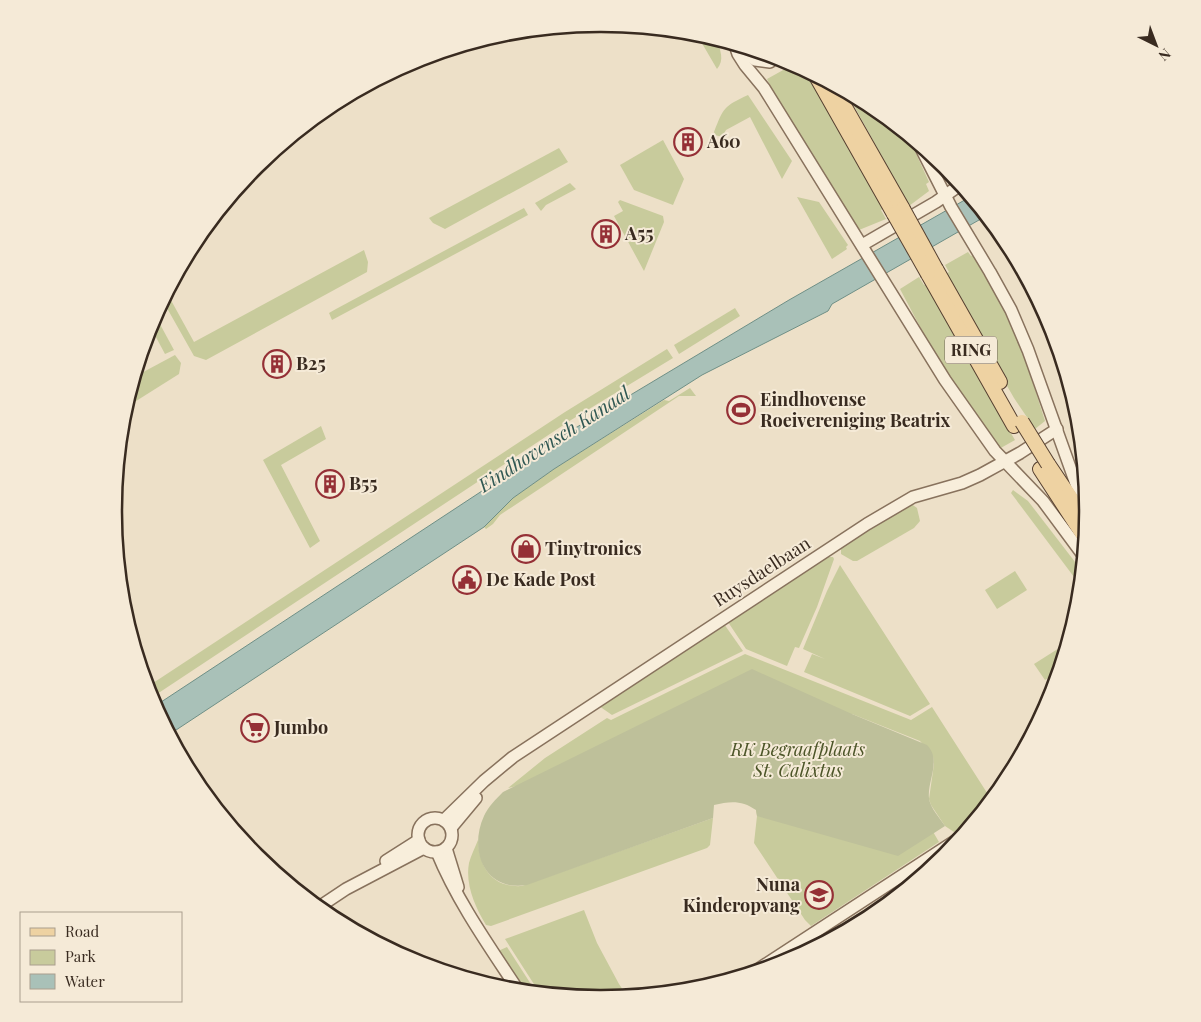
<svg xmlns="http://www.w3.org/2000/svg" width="1201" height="1022" font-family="'Playfair Display',serif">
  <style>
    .green { fill: #c8cb9c }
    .cemetery { fill: #bec09a }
    .water { fill: #a9c1b8; stroke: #6f8f86 }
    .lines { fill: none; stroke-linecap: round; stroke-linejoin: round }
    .tertiary-casing { stroke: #88725d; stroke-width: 14 }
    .primary-casing { stroke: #564031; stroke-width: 16 }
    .tertiary { stroke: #f8eedb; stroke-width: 11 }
    .primary { stroke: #eed2a2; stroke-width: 14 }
    .primary-bridge-casing { stroke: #564031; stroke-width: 16; stroke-linecap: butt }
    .primary-bridge { stroke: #eed2a2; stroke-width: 14 }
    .labels { text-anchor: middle; stroke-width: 4; stroke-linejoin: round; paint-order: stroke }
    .shield { fill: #f5ead7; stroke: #716457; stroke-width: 1 }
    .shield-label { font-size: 16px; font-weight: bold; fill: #392b20 }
    .poi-label { font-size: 18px; font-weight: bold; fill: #392b20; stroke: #f5ead7; text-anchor: start }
    .street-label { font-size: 18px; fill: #392b20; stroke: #f5ead7 }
    .park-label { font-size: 18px; font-style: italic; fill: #4c5528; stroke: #f5ead7 }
    .water-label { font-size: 19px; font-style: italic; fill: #305853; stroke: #f5ead7 }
    .rim { fill: none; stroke: #392b20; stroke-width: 2.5 }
  </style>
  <rect width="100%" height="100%" fill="#ede0c8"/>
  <g class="green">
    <path d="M696,33L717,40C720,50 725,60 717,69Z"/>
    <polygon points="794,64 805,70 885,207 881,210 886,219 859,230 769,89 771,87 767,79"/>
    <polygon points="847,93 871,106 908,136 929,182 926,184 929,191 909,206"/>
    <path d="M748,95L792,161L782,179L750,117L726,130L722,137L715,135L714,132C724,107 723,107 748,95Z"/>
    <polygon points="663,140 684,179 673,205 634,190 620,165"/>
    <polygon points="559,148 568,162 445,229 433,223 429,218"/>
    <polygon points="570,183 576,189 546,205 541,211 535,203"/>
    <polygon points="797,197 819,202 848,245 846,247 847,249 832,259"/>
    <polygon points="620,200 663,216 664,222 644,271 614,216 623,211 618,202"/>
    <polygon points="524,208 528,215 332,320 329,313 336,309"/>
    <polygon points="364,250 368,262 367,272 206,360 194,356 163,301 167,293 194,342"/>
    <polygon points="968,252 971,256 973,255 1000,301 1020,342 1045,421 1035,429 1014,398 984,346 947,273 949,272 945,265"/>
    <polygon points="919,277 924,285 927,284 1009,427 1009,430 1015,440 999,449 944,372 900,289"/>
    <polygon points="735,308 740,316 679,354 674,345"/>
    <polygon points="155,315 174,350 165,354 150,326"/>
    <polygon points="667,349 673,358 571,420 151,698 147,687 565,412"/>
    <polygon points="175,355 181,363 179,374 125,408 134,377"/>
    <polygon points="690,388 696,396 679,396 500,515 493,524 486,529 484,527 513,498 554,469 664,400 669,401"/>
    <polygon points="321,426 326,439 281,465 320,541 310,548 263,460"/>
    <polygon points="1013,490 1028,501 1082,571 1080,585 1011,493"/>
    <polygon points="910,503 917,508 920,521 914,528 857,561 853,561 841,554 841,549 844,545"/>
    <polygon points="826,557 833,557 834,559 817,607 799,648 795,647 787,666 746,649 728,622"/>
    <polygon points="840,565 930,704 910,716 804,672 812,654 825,659 803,649 827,591"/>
    <polygon points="1015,571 1027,590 997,609 985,590"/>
    <polygon points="724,624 743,651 612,715 599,706"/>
    <polygon points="1064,645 1066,648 1059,671 1045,680 1034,664"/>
    <polygon points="745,654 911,720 932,707 991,799 974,820 954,832 945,826 931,805 929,799 934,764 933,756 920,741 852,714 508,788 545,758 607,718 611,720"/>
    <polygon points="756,810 932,830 939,842 811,926 805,920 754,843 757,816"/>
    <path d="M713,818L710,845L707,848L491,926L486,925C475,907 465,884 469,863C471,855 475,848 478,840C479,867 492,888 522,886Z"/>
    <polygon points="584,910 597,943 619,984 623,990 631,991 634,995 600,998 539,992 505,939"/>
    <polygon points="853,917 856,917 861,921 818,945 819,940"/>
    <polygon points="507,947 536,992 528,991 520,983 498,951"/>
  </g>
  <path class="cemetery" d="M752,669L852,714L927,745C942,760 927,781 929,798C930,808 940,818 945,826L898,856L757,816L756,810C742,800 730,801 714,805L713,818L527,885C485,892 468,851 484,816C488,807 496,799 503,792Z"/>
  <polygon class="water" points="970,197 986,216 832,304 828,311 702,375 554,469 513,498 484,527 170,734 155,706 485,489 547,445 789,300"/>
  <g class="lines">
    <defs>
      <g id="tertiary">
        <polyline points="735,45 738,54 745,65 764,88 945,380 995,451 1043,501 1083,555"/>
        <polyline points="738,46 755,60 770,62"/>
        <polyline points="920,146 951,207 990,272 1011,310 1028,350 1076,484 1087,501"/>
        <polyline points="862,245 936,202 960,185"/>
        <circle cx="435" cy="835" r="17"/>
        <polyline points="444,820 484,781 513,757 867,524 913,497 962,483 980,475 1020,453 1057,429"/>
        <polyline points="451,828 476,798"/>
        <polyline points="446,848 458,887"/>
        <path d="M437,852C457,901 489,946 518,990"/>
        <polyline points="386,861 419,840"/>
        <polyline points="319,907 346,889 424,848"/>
        <polyline points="757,970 958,839"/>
      </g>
      <g id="primary">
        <polyline points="816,76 894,214"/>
        <polyline points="833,86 903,209"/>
        <polyline points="936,269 1000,382"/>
        <polyline points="928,274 1014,426"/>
        <polyline points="1048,464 1087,522"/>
        <polyline points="1040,469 1085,538"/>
      </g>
    </defs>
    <use href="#tertiary" class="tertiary-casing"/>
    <use href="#primary" class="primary-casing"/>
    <use href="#tertiary" class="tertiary"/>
    <use href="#primary" class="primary"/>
    <defs>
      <g id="primary-bridge">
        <polyline points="903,209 936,269"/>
        <polyline points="894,214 928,274"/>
        <polyline points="1022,422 1048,464"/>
      </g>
    </defs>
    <use href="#primary-bridge" class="primary-bridge-casing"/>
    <use href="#primary-bridge" class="primary-bridge"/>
  </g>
  <defs>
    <symbol id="building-ring" viewBox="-11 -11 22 22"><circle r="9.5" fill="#f5ead7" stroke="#953036" stroke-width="1.5"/><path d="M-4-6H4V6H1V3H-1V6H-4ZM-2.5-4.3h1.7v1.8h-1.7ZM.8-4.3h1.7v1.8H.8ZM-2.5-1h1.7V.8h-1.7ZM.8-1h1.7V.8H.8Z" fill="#953036"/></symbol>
    <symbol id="stadium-ring" viewBox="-11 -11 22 22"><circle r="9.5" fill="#f5ead7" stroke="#953036" stroke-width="1.5"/><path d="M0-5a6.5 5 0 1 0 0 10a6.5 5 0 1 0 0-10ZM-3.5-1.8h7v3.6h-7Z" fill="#953036"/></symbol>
    <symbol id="shop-ring" viewBox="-11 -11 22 22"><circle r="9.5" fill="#f5ead7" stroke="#953036" stroke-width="1.5"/><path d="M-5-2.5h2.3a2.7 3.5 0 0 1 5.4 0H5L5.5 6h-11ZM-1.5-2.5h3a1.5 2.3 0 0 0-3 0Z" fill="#953036"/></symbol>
    <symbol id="civic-ring" viewBox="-11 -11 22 22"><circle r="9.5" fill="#f5ead7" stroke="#953036" stroke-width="1.5"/><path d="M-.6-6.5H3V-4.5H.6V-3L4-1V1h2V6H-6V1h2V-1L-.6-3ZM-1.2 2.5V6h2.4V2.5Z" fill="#953036"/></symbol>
    <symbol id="supermarket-ring" viewBox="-11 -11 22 22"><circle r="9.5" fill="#f5ead7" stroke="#953036" stroke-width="1.5"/><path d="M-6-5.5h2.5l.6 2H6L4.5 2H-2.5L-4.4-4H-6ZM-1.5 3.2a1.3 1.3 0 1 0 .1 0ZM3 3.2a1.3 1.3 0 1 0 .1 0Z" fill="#953036"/></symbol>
    <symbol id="school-ring" viewBox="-11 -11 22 22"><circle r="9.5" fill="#f5ead7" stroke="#953036" stroke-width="1.5"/><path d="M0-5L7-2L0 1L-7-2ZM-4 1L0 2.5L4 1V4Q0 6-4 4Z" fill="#953036"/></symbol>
  </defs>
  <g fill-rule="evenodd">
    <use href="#building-ring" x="672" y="126" width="32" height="32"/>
    <use href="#building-ring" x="590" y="218" width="32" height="32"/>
    <use href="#building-ring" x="261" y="348" width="32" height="32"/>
    <use href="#stadium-ring" x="725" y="394" width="32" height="32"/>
    <use href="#building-ring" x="314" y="468" width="32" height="32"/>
    <use href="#shop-ring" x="510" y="533" width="32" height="32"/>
    <use href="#civic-ring" x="451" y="564" width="32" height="32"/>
    <use href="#supermarket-ring" x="239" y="712" width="32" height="32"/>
    <use href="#school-ring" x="803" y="879" width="32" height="32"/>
  </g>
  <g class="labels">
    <rect class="shield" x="945" y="336.5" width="52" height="27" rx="4"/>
    <g class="shield-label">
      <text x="971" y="356">RING</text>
    </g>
    <g class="poi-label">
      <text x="707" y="148">A60</text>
      <text x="625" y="240">A55</text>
      <text x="296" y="370">B25</text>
      <text x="760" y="406">Eindhovense<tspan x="760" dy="21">Roeivereniging Beatrix</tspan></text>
      <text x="349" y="490">B55</text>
      <text x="545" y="555">Tinytronics</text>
      <text x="486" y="586">De Kade Post</text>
      <text x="274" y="734">Jumbo</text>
      <text x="800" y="891" text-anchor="end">Nuna<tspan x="800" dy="21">Kinderopvang</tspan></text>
    </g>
    <g class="street-label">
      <text transform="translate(762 572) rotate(-33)" y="6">Ruysdaelbaan</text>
    </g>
    <g class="park-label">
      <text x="798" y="756">RK Begraafplaats<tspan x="798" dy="21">St. Calixtus</tspan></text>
    </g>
    <g class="water-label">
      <text transform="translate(554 439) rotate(-33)" y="7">Eindhovensch Kanaal</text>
    </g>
  </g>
  <path d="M0 0H1201V1022H0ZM600 32H601A478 478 0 0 1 1079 510V512A478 478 0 0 1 601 990H600A478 478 0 0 1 122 512V510A478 478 0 0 1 600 32Z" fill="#f5ead7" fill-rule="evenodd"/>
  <path class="rim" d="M600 32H601A478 478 0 0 1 1079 510V512A478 478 0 0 1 601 990H600A478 478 0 0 1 122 512V510A478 478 0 0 1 600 32Z"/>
  <rect x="20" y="912" width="162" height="90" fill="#f5ead7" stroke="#aa9e8e"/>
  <rect x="30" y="928" width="25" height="8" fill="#eed2a2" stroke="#aa9e8e"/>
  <text x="65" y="937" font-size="15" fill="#392b20">Road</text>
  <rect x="30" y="950" width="25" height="15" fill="#c8cb9c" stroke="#aa9e8e"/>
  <text x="65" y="962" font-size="15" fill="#392b20">Park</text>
  <rect x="30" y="974" width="25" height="15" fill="#a9c1b8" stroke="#aa9e8e"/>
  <text x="65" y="987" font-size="15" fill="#392b20">Water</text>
  <g transform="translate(1156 45) rotate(138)" stroke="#f5ead7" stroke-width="4" paint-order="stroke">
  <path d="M0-4L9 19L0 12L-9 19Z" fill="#392b20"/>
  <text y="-8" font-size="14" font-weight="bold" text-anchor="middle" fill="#392b20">N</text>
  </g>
</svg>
